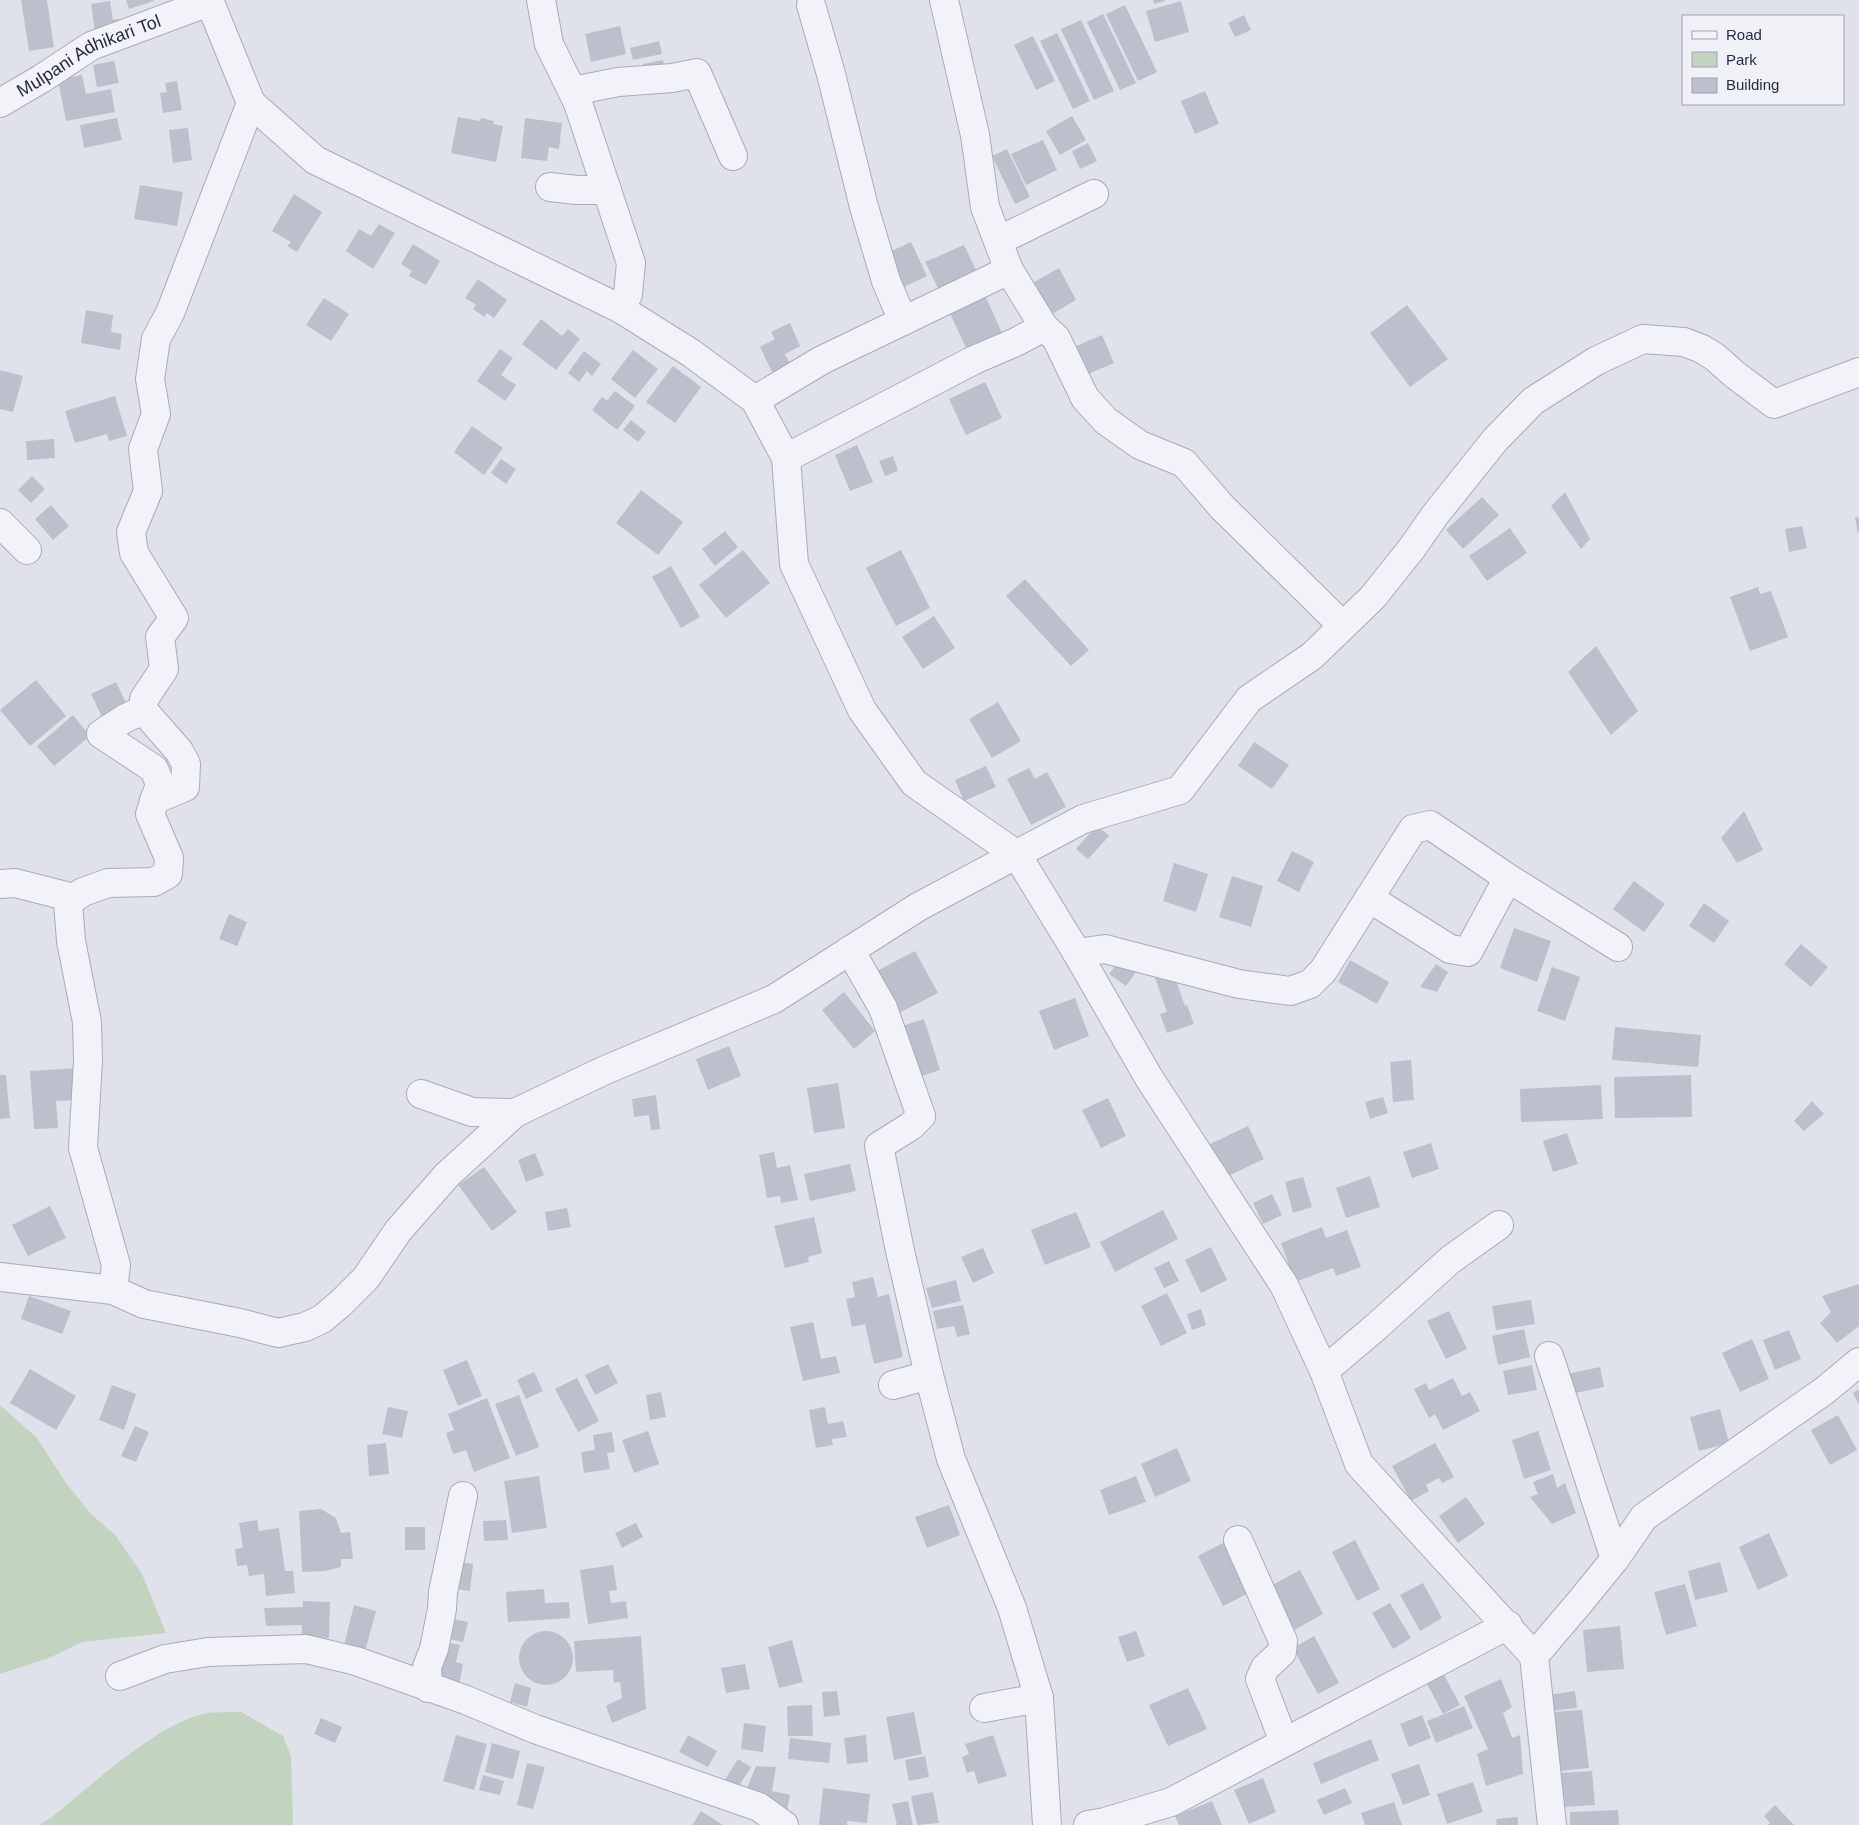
<svg xmlns="http://www.w3.org/2000/svg" width="1859" height="1825" font-family="Helvetica,sans-serif">
  <style>
    .green { fill: #c2d4bf }
    .building { fill: #bcc0cd }
    .lines { fill: none; stroke-linecap: round; stroke-linejoin: round }
    .minor-casing { stroke: #a8abb8; stroke-width: 30 }
    .minor { stroke: #f2f3f8; stroke-width: 28 }
    .labels { text-anchor: middle; stroke-width: 4; stroke-linejoin: round; paint-order: stroke }
    .street-label { font-size: 18px; fill: #262c42; stroke: #eff1f7 }
  </style>
  <rect width="100%" height="100%" fill="#dfe2ea"/>
  <g class="green">
    <polygon points="0,1405 37,1438 66,1483 91,1514 116,1536 142,1574 166,1633 82,1642 49,1658 0,1674"/>
    <path d="M241,1712L283,1736L291,1756L293,1825H39L52,1817C92,1785 151,1729 199,1715C211,1711 228,1713 241,1712Z"/>
  </g>
  <g class="building">
    <polygon points="21,0 47,0 54,47 29,51"/>
    <polygon points="126,0 153,0 154,1 129,9"/>
    <polygon points="1153,0 1165,0 1165,1 1154,4"/>
    <polygon points="110,1 113,20 119,19 120,28 95,32 91,4"/>
    <polygon points="1181,1 1189,32 1155,42 1146,11"/>
    <polygon points="1125,5 1157,72 1138,81 1106,14"/>
    <polygon points="1103,14 1136,83 1120,90 1087,22"/>
    <polygon points="1244,15 1251,30 1235,37 1228,23"/>
    <polygon points="1081,20 1114,91 1094,100 1061,29"/>
    <polygon points="620,26 626,54 591,62 585,34"/>
    <polygon points="1057,33 1090,101 1073,109 1040,41"/>
    <polygon points="1033,36 1055,81 1036,90 1014,45"/>
    <polygon points="659,41 662,54 633,60 630,48"/>
    <polygon points="663,60 666,74 646,78 643,64"/>
    <polygon points="114,61 119,83 97,87 93,65"/>
    <polygon points="82,75 86,94 111,89 115,112 66,121 58,80"/>
    <polygon points="177,81 182,110 163,113 160,93 167,92 165,83"/>
    <polygon points="1205,91 1219,124 1195,134 1181,101"/>
    <polygon points="1072,116 1086,140 1060,155 1046,131"/>
    <polygon points="458,117 480,121 481,118 494,121 493,124 503,126 496,162 451,153"/>
    <polygon points="117,118 122,140 84,148 80,125"/>
    <polygon points="525,118 562,123 559,149 549,147 547,161 521,158"/>
    <polygon points="188,128 192,160 173,163 169,130"/>
    <polygon points="1043,140 1057,170 1026,185 1011,154"/>
    <polygon points="1088,143 1097,161 1080,169 1072,151"/>
    <polygon points="1007,149 1030,197 1015,204 992,156"/>
    <polygon points="140,185 183,192 177,226 134,219"/>
    <polygon points="294,194 322,212 297,252 287,246 291,242 272,231"/>
    <polygon points="379,224 395,233 373,269 346,251 359,229 371,236"/>
    <polygon points="911,242 927,276 899,289 883,255"/>
    <polygon points="413,244 440,261 426,285 409,276 412,271 401,264"/>
    <polygon points="964,245 977,272 939,290 925,262"/>
    <polygon points="1059,268 1076,300 1052,314 1034,282"/>
    <polygon points="478,279 507,300 494,318 487,313 484,317 473,309 476,305 465,298"/>
    <polygon points="983,291 1002,333 967,350 947,307"/>
    <polygon points="324,298 349,314 331,341 306,325"/>
    <polygon points="1407,305 1448,359 1410,387 1370,333"/>
    <polygon points="86,310 113,315 111,332 122,334 120,350 81,343"/>
    <polygon points="541,319 562,336 568,329 580,339 556,370 522,344"/>
    <polygon points="790,323 800,346 785,354 790,364 772,372 760,347 775,339 771,332"/>
    <polygon points="1102,335 1114,363 1086,375 1074,347"/>
    <polygon points="500,349 513,358 501,375 516,385 505,401 477,381"/>
    <polygon points="633,350 658,369 635,398 611,379"/>
    <polygon points="584,351 601,364 592,376 587,371 579,382 568,373"/>
    <polygon points="673,366 701,387 675,423 646,402"/>
    <polygon points="0,370 23,376 13,412 0,409"/>
    <polygon points="985,382 1002,418 966,435 949,399"/>
    <polygon points="615,391 635,406 617,430 592,410 602,397 607,401"/>
    <polygon points="115,396 127,436 109,441 107,434 75,443 65,411"/>
    <polygon points="631,420 646,432 638,442 623,430"/>
    <polygon points="472,426 503,448 484,475 454,452"/>
    <polygon points="54,439 55,458 27,460 26,441"/>
    <polygon points="857,445 873,482 850,491 835,455"/>
    <polygon points="893,456 898,471 885,476 879,461"/>
    <polygon points="501,459 516,469 506,484 491,473"/>
    <polygon points="32,476 45,489 31,503 18,490"/>
    <polygon points="641,490 683,522 658,555 616,523"/>
    <polygon points="1565,492 1590,539 1581,549 1551,506"/>
    <polygon points="1482,497 1499,515 1463,549 1446,530"/>
    <polygon points="51,505 69,526 53,540 35,519"/>
    <polygon points="1859,517 1859,533 1858,533 1855,518"/>
    <polygon points="1802,526 1807,548 1789,552 1785,529"/>
    <polygon points="1510,528 1527,553 1487,581 1469,556"/>
    <polygon points="725,531 738,547 715,566 702,549"/>
    <polygon points="743,550 770,583 726,618 699,585"/>
    <polygon points="901,550 930,608 896,626 866,568"/>
    <polygon points="671,566 700,617 681,628 652,577"/>
    <polygon points="1025,579 1089,650 1071,666 1006,596"/>
    <polygon points="1758,587 1760,594 1771,591 1788,637 1750,651 1730,597"/>
    <polygon points="934,616 955,648 923,669 902,637"/>
    <polygon points="1596,646 1638,711 1611,735 1568,672"/>
    <polygon points="36,680 66,716 30,746 0,710"/>
    <polygon points="116,682 127,705 102,717 91,694"/>
    <polygon points="998,702 1021,741 992,758 969,719"/>
    <polygon points="73,715 90,736 54,766 37,746"/>
    <polygon points="1254,742 1289,765 1272,789 1238,766"/>
    <polygon points="986,766 996,787 964,801 955,780"/>
    <polygon points="1029,768 1035,779 1047,772 1066,807 1031,825 1007,779"/>
    <polygon points="1744,811 1763,850 1737,863 1721,838"/>
    <polygon points="1097,825 1109,836 1088,859 1076,849"/>
    <polygon points="1292,851 1314,862 1299,892 1277,881"/>
    <polygon points="1174,863 1208,874 1196,912 1163,901"/>
    <polygon points="1232,876 1263,886 1251,927 1219,917"/>
    <polygon points="1634,881 1665,904 1644,932 1613,909"/>
    <polygon points="1704,903 1729,921 1714,943 1689,926"/>
    <polygon points="229,914 247,922 237,946 219,939"/>
    <polygon points="1514,928 1551,941 1537,982 1500,968"/>
    <polygon points="1801,944 1828,967 1811,987 1784,964"/>
    <polygon points="915,951 938,993 897,1014 875,972"/>
    <polygon points="1123,956 1139,968 1126,986 1109,974"/>
    <polygon points="1350,960 1389,982 1377,1004 1338,982"/>
    <polygon points="1436,964 1448,972 1437,992 1420,987"/>
    <polygon points="1552,967 1580,977 1565,1021 1537,1011"/>
    <polygon points="1173,972 1185,1006 1187,1005 1194,1024 1167,1033 1160,1014 1167,1012 1155,978"/>
    <polygon points="844,992 875,1031 854,1049 822,1010"/>
    <polygon points="1075,998 1089,1036 1054,1050 1039,1011"/>
    <polygon points="924,1019 940,1070 912,1079 896,1028"/>
    <polygon points="1615,1027 1701,1035 1698,1067 1612,1060"/>
    <polygon points="729,1046 741,1076 708,1090 696,1059"/>
    <polygon points="1411,1060 1414,1100 1393,1102 1390,1062"/>
    <polygon points="80,1068 82,1100 56,1101 58,1128 34,1129 30,1071"/>
    <polygon points="0,1075 6,1075 10,1118 0,1119"/>
    <polygon points="1691,1075 1692,1117 1615,1118 1614,1077"/>
    <polygon points="838,1083 845,1128 814,1133 807,1088"/>
    <polygon points="1601,1085 1603,1119 1521,1122 1520,1089"/>
    <polygon points="656,1095 660,1129 651,1130 649,1115 634,1117 632,1099"/>
    <polygon points="1383,1097 1388,1113 1370,1119 1365,1102"/>
    <polygon points="1108,1098 1126,1136 1101,1148 1082,1110"/>
    <polygon points="1812,1101 1824,1114 1804,1131 1794,1121"/>
    <polygon points="1248,1126 1264,1159 1224,1178 1208,1145"/>
    <polygon points="1567,1133 1578,1164 1553,1172 1543,1141"/>
    <polygon points="1431,1143 1439,1169 1412,1178 1403,1152"/>
    <polygon points="774,1152 777,1168 790,1165 798,1200 781,1203 780,1196 767,1198 759,1155"/>
    <polygon points="535,1153 544,1175 526,1182 518,1160"/>
    <polygon points="850,1164 856,1191 810,1201 804,1174"/>
    <polygon points="484,1167 517,1212 492,1231 458,1185"/>
    <polygon points="1370,1176 1380,1207 1346,1218 1336,1188"/>
    <polygon points="1303,1177 1312,1207 1293,1213 1285,1182"/>
    <polygon points="1272,1194 1282,1215 1263,1224 1253,1203"/>
    <polygon points="50,1206 66,1238 28,1256 12,1225"/>
    <polygon points="567,1208 571,1227 548,1231 545,1212"/>
    <polygon points="1163,1210 1178,1239 1115,1272 1100,1242"/>
    <polygon points="1076,1212 1091,1247 1045,1265 1031,1230"/>
    <polygon points="814,1217 822,1253 808,1257 809,1262 785,1268 774,1226"/>
    <polygon points="1322,1227 1326,1238 1347,1230 1361,1267 1336,1276 1333,1268 1295,1282 1281,1243"/>
    <polygon points="1211,1247 1227,1280 1201,1293 1185,1260"/>
    <polygon points="983,1248 994,1273 973,1283 961,1257"/>
    <polygon points="1169,1261 1179,1281 1164,1288 1154,1268"/>
    <polygon points="873,1277 878,1297 889,1294 903,1357 874,1364 865,1324 852,1327 846,1299 855,1297 852,1282"/>
    <polygon points="956,1280 961,1301 932,1308 926,1288"/>
    <polygon points="1859,1284 1859,1326 1837,1343 1820,1323 1831,1312 1822,1296"/>
    <polygon points="1167,1293 1187,1333 1161,1346 1141,1306"/>
    <polygon points="29,1296 71,1311 62,1334 21,1319"/>
    <polygon points="1531,1300 1535,1324 1496,1330 1492,1306"/>
    <polygon points="963,1305 970,1334 957,1337 954,1326 937,1329 933,1311"/>
    <polygon points="1201,1309 1206,1325 1192,1330 1187,1314"/>
    <polygon points="1449,1311 1467,1349 1446,1359 1427,1321"/>
    <polygon points="813,1322 821,1359 836,1356 840,1373 803,1381 790,1327"/>
    <polygon points="1524,1329 1530,1357 1498,1365 1492,1336"/>
    <polygon points="1789,1330 1801,1359 1775,1370 1763,1340"/>
    <polygon points="1752,1339 1769,1379 1740,1392 1722,1353"/>
    <polygon points="467,1360 482,1396 458,1406 443,1370"/>
    <polygon points="608,1364 618,1383 595,1395 585,1375"/>
    <polygon points="1532,1365 1537,1390 1508,1395 1503,1371"/>
    <polygon points="1600,1367 1604,1387 1566,1395 1562,1375"/>
    <polygon points="30,1369 76,1396 56,1430 10,1403"/>
    <polygon points="534,1372 543,1391 526,1399 517,1380"/>
    <polygon points="577,1378 599,1421 578,1432 555,1389"/>
    <polygon points="1453,1378 1462,1396 1470,1392 1480,1411 1443,1430 1435,1414 1429,1418 1414,1389 1426,1383 1429,1390"/>
    <polygon points="112,1385 136,1394 124,1430 99,1420"/>
    <polygon points="1859,1389 1859,1405 1853,1393"/>
    <polygon points="661,1392 666,1417 650,1420 646,1395"/>
    <polygon points="519,1395 539,1447 516,1456 495,1404"/>
    <polygon points="487,1398 510,1458 474,1472 466,1450 453,1454 446,1433 454,1430 448,1414"/>
    <polygon points="388,1407 408,1411 402,1438 382,1434"/>
    <polygon points="825,1407 828,1424 843,1421 847,1437 832,1439 833,1445 816,1448 809,1410"/>
    <polygon points="1720,1409 1729,1443 1699,1451 1690,1417"/>
    <polygon points="1838,1415 1857,1450 1830,1465 1811,1430"/>
    <polygon points="135,1426 149,1432 136,1462 121,1456"/>
    <polygon points="648,1431 659,1464 634,1473 622,1440"/>
    <polygon points="1538,1431 1551,1470 1524,1479 1512,1440"/>
    <polygon points="612,1432 615,1452 607,1453 610,1469 584,1473 581,1452 595,1450 593,1435"/>
    <polygon points="386,1443 389,1474 369,1476 367,1445"/>
    <polygon points="1435,1443 1454,1477 1442,1483 1439,1478 1426,1485 1429,1491 1411,1501 1392,1466"/>
    <polygon points="1177,1448 1191,1481 1155,1497 1141,1464"/>
    <polygon points="1553,1474 1557,1488 1565,1483 1576,1513 1552,1524 1530,1497 1538,1494 1533,1482"/>
    <polygon points="539,1476 547,1528 512,1533 504,1481"/>
    <polygon points="1136,1476 1146,1502 1109,1515 1100,1490"/>
    <polygon points="1466,1497 1485,1524 1458,1543 1439,1516"/>
    <polygon points="949,1505 960,1535 927,1548 915,1517"/>
    <polygon points="321,1509 336,1518 341,1533 350,1532 353,1559 341,1559 341,1567 325,1571 302,1572 299,1511"/>
    <polygon points="257,1520 259,1531 279,1528 285,1571 293,1571 295,1593 266,1596 264,1574 249,1576 247,1565 237,1566 235,1549 243,1548 239,1523"/>
    <polygon points="506,1520 508,1540 484,1541 483,1521"/>
    <polygon points="636,1523 643,1537 622,1548 615,1533"/>
    <rect x="405" y="1527" width="20" height="23"/>
    <polygon points="1769,1533 1788,1576 1758,1590 1739,1547"/>
    <polygon points="1355,1540 1380,1589 1357,1601 1332,1552"/>
    <polygon points="1225,1542 1251,1592 1223,1606 1198,1556"/>
    <polygon points="454,1561 473,1564 470,1591 450,1588"/>
    <polygon points="1720,1562 1728,1592 1695,1600 1688,1571"/>
    <polygon points="613,1565 617,1590 609,1591 611,1603 626,1601 628,1618 588,1624 580,1570"/>
    <polygon points="1300,1570 1323,1614 1291,1632 1267,1588"/>
    <polygon points="1423,1583 1442,1618 1420,1631 1400,1595"/>
    <polygon points="1685,1584 1697,1626 1666,1635 1654,1592"/>
    <polygon points="544,1589 545,1603 569,1602 570,1618 508,1622 506,1592"/>
    <polygon points="303,1601 330,1602 329,1638 302,1637 302,1625 266,1626 264,1608 303,1607"/>
    <polygon points="1390,1603 1411,1638 1393,1649 1372,1613"/>
    <polygon points="354,1605 376,1611 365,1651 344,1646"/>
    <polygon points="448,1618 468,1622 463,1642 444,1638"/>
    <polygon points="1620,1626 1624,1669 1587,1672 1583,1630"/>
    <circle cx="546" cy="1658" r="27"/>
    <polygon points="1136,1631 1145,1656 1127,1662 1118,1637"/>
    <polygon points="641,1636 646,1709 612,1723 606,1706 622,1698 620,1682 614,1683 613,1670 576,1672 574,1641"/>
    <polygon points="1314,1636 1339,1683 1318,1694 1293,1648"/>
    <polygon points="792,1640 803,1682 779,1688 768,1647"/>
    <polygon points="440,1641 460,1645 456,1662 463,1664 459,1685 432,1679"/>
    <polygon points="745,1664 750,1689 726,1693 721,1668"/>
    <polygon points="1442,1671 1460,1705 1443,1714 1425,1680"/>
    <polygon points="1501,1679 1512,1707 1503,1713 1512,1738 1520,1735 1523,1774 1486,1786 1477,1754 1488,1749 1464,1696"/>
    <polygon points="515,1683 531,1688 527,1707 510,1702"/>
    <polygon points="1188,1688 1207,1729 1168,1746 1149,1705"/>
    <polygon points="837,1691 840,1715 824,1717 822,1692"/>
    <polygon points="1575,1691 1577,1708 1550,1711 1548,1695"/>
    <polygon points="812,1705 813,1736 788,1736 787,1706"/>
    <polygon points="1464,1706 1473,1728 1436,1743 1427,1721"/>
    <polygon points="1582,1710 1589,1768 1560,1771 1553,1712"/>
    <polygon points="914,1712 922,1754 894,1760 886,1717"/>
    <polygon points="1422,1715 1431,1738 1409,1747 1400,1724"/>
    <polygon points="321,1718 342,1727 335,1743 314,1734"/>
    <polygon points="744,1723 766,1726 763,1752 741,1749"/>
    <polygon points="456,1735 487,1744 474,1790 443,1781"/>
    <polygon points="688,1735 717,1751 708,1767 679,1752"/>
    <polygon points="866,1735 868,1762 847,1764 844,1738"/>
    <polygon points="993,1735 1007,1776 978,1784 974,1771 967,1773 962,1757 969,1754 965,1744"/>
    <polygon points="790,1738 831,1743 829,1763 788,1759"/>
    <polygon points="1371,1739 1379,1760 1321,1784 1313,1763"/>
    <polygon points="492,1743 520,1751 513,1779 485,1772"/>
    <polygon points="925,1756 929,1777 909,1781 905,1760"/>
    <polygon points="738,1759 751,1767 737,1789 724,1781"/>
    <polygon points="527,1763 545,1767 533,1809 517,1805"/>
    <polygon points="1419,1764 1430,1795 1403,1805 1391,1774"/>
    <polygon points="756,1766 776,1767 772,1791 790,1795 786,1816 745,1793"/>
    <polygon points="1592,1771 1595,1805 1562,1807 1560,1773"/>
    <polygon points="483,1775 504,1781 500,1795 479,1790"/>
    <polygon points="1263,1778 1276,1812 1249,1824 1234,1790"/>
    <polygon points="1473,1782 1483,1812 1447,1824 1437,1794"/>
    <polygon points="823,1788 870,1794 867,1823 847,1821 847,1825 819,1825"/>
    <polygon points="1345,1788 1352,1803 1324,1815 1317,1800"/>
    <polygon points="933,1792 939,1823 917,1825 911,1796"/>
    <polygon points="908,1801 913,1825 897,1825 892,1804"/>
    <polygon points="1212,1801 1222,1825 1179,1825 1175,1816"/>
    <polygon points="1394,1802 1402,1825 1365,1825 1361,1813"/>
    <polygon points="1775,1805 1794,1825 1768,1825 1770,1823 1764,1816"/>
    <polygon points="1618,1810 1619,1825 1570,1825 1570,1812"/>
    <polygon points="701,1811 723,1825 692,1825"/>
    <polygon points="1518,1817 1518,1825 1497,1825 1496,1819"/>
  </g>
  <g class="lines">
    <defs>
      <g id="minor">
        <polyline points="209,0 251,103 315,160 621,309 691,353 755,400 786,458 794,564 862,710 914,783 1017,855 1077,953 1149,1078 1284,1285 1324,1371 1359,1464 1534,1656 1552,1825"/>
        <polyline points="541,0 549,44 578,103 631,263 628,294 621,309"/>
        <polyline points="811,5 831,74 864,207 886,281 903,321"/>
        <polyline points="573,91 618,82 672,78 697,73 733,156"/>
        <path id="s1" d="M0,103L41,79L91,46L209,2"/>
        <polyline points="550,187 577,190 607,190"/>
        <polyline points="998,241 1094,194"/>
        <polyline points="1044,327 1056,338 1085,398 1106,421 1140,445 1184,463 1222,507 1343,626"/>
        <polyline points="755,400 822,360 1009,270"/>
        <polyline points="786,458 974,360 1016,342 1044,327 1009,270 985,207 975,135 944,0"/>
        <polyline points="0,523 27,550"/>
        <polyline points="154,800 185,787 186,764 179,751 143,710 144,699 164,669 160,637 174,618 134,553 131,532 148,491 143,449 156,414 150,379 156,339 170,313 251,103"/>
        <polyline points="0,884 15,883 74,898"/>
        <polyline points="1369,898 1450,949 1468,952 1508,878"/>
        <polyline points="850,950 883,1008 921,1116 911,1126 879,1146 900,1251 929,1375 951,1459 1012,1608 1039,1698 1047,1825"/>
        <polyline points="1077,953 1105,949 1239,984 1290,991 1310,984 1323,971 1413,829 1430,825 1508,878 1618,947"/>
        <polyline points="421,1094 472,1112 515,1113"/>
        <polyline points="0,1277 113,1290 144,1304 240,1323 278,1333 305,1327 322,1319 341,1303 366,1278 398,1231 447,1175 515,1113 603,1071 774,999 918,907 1083,819 1180,790 1249,699 1312,656 1373,597 1412,548 1435,515 1495,440 1533,401 1596,361 1643,339 1684,342 1702,349 1715,357 1734,374 1774,404 1859,372"/>
        <polyline points="113,1290 116,1265 83,1148 88,1060 87,1022 71,941 68,902 83,892 108,883 154,882 168,874 169,858 150,814 160,784 154,769 101,734 124,719 143,710"/>
        <polyline points="1549,1356 1615,1559"/>
        <polyline points="1324,1371 1376,1327 1450,1260 1499,1225"/>
        <polyline points="893,1385 929,1375"/>
        <polyline points="1238,1540 1283,1641 1282,1652 1265,1668 1260,1679 1284,1742"/>
        <polyline points="1534,1656 1580,1602 1615,1559 1644,1517 1824,1391 1859,1362"/>
        <polyline points="120,1676 165,1659 208,1652 306,1649 356,1661 466,1700 535,1729 759,1807 784,1825"/>
        <polyline points="428,1688 427,1667 434,1649 442,1609 443,1592 463,1496"/>
        <polyline points="984,1708 1039,1698"/>
        <polyline points="1088,1825 1105,1822 1171,1802 1508,1625"/>
      </g>
    </defs>
    <use href="#minor" class="minor-casing"/>
    <use href="#minor" class="minor"/>
  </g>
  <g class="labels">
    <g class="street-label">
      <text dy="6" stroke="none"><textPath href="#s1" startOffset="101">Mulpani Adhikari Tol</textPath></text>
    </g>
  </g>
  <rect x="1682" y="15" width="162" height="90" fill="#eff1f7" stroke="#9fa2af"/>
  <rect x="1692" y="31" width="25" height="8" fill="#f2f3f8" stroke="#9fa2af"/>
  <text x="1726" y="40" font-size="15" fill="#262c42">Road</text>
  <rect x="1692" y="52" width="25" height="15" fill="#c2d4bf" stroke="#9fa2af"/>
  <text x="1726" y="65" font-size="15" fill="#262c42">Park</text>
  <rect x="1692" y="78" width="25" height="15" fill="#bcc0cd" stroke="#9fa2af"/>
  <text x="1726" y="90" font-size="15" fill="#262c42">Building</text>
</svg>
